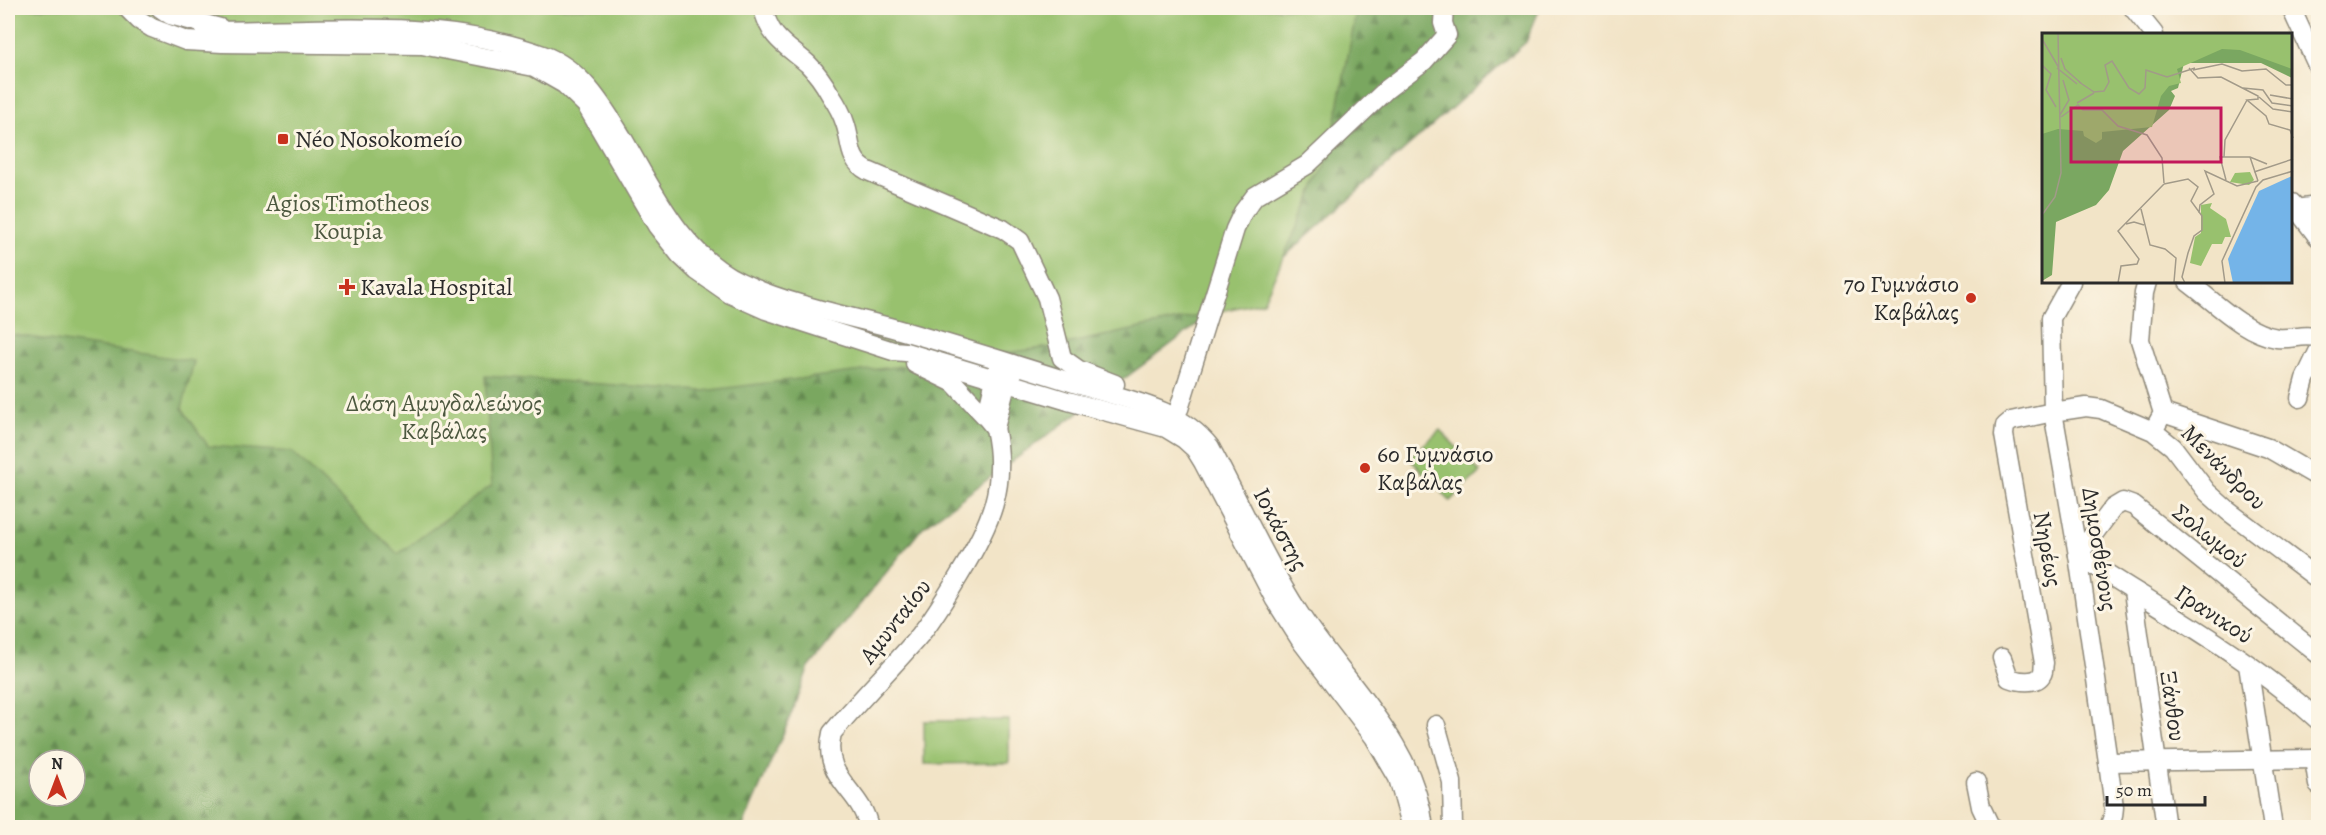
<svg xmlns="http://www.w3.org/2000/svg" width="2326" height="835" font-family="Alegreya,serif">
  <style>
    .forest { fill: url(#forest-firs); stroke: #526946; stroke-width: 1.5; fill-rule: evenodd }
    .park { fill: #98c16e; stroke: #62764c; stroke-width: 1.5 }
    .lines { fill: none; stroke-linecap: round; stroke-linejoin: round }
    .minor-casing { stroke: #8e8879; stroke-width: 21 }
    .minor { stroke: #fff; stroke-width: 18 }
    .poi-dot { fill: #c8321e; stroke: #fcf5e5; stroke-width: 2 }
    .labels { text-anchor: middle; stroke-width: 6; stroke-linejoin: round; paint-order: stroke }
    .poi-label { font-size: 24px; fill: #2b2b2b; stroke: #fcf5e5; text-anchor: start }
    .park-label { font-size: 24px; fill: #4c583f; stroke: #fcf5e5 }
    .street-label { font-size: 24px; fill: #2b2b2b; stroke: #fcf5e5 }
    .inset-road { fill: none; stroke: #a29a89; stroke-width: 1.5 }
    .view { fill: #c2185b; fill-opacity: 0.15; stroke: #c2185b; stroke-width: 3 }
    .inset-edge { fill: none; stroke: #2b2b2b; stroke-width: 3 }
  </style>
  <defs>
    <pattern id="forest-firs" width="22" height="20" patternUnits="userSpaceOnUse" patternTransform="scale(1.5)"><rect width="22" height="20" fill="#7aa761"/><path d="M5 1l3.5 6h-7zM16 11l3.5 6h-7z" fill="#648850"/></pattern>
  </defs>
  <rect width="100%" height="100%" fill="#fcf5e5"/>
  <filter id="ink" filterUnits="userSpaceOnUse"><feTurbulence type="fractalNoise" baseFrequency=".0167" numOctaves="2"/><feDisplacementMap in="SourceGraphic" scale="12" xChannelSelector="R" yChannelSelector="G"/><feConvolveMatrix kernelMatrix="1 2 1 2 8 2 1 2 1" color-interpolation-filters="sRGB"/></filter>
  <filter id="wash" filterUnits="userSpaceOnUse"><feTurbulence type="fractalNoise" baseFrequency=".008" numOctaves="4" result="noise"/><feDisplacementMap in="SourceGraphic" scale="24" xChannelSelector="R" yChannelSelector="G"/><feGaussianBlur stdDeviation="1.35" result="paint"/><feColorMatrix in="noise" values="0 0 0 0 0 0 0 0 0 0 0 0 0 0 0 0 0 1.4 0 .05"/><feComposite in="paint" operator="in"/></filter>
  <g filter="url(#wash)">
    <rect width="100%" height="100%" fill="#f2e4c7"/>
    <path class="forest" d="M8,8H1540L1526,42L1258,280L923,527L808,669L786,727L742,828L8,827ZM39,760H75V796H39Z"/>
    <g class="park">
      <polygon points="8,8 1357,8 1329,156 1263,302 1052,347 703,391 485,376 492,485 398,554 292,452 208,446 182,408 194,361 8,334"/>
      <polygon points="1440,430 1480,472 1450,501 1409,458"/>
      <polygon points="1009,720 1009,763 924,764 924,721"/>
    </g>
  </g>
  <g filter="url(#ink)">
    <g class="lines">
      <defs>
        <g id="minor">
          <polyline points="127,8 139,20 152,28 186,41 222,43 422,45 534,67 564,84 586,105 657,226 680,255 697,271 730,294 766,310 893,351 906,352 1068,401 1166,428 1184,439 1195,449 1203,462 1275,600 1301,641 1374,737 1398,778 1412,828"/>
          <polyline points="160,8 170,15 220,28"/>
          <path d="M763,8C770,39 786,45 808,64C817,73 824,83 830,94C836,103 842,113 845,123C852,142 847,160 868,171L1003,229L1020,241L1047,298L1062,358L1079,370L1115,384"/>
          <polyline points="2133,8 2154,34"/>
          <polyline points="2291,8 2318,67"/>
          <path d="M205,31C315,31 437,16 543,55C581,69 602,104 622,137C653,190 681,254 740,282C786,304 840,314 889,327C954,345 1019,366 1083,386C1128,400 1180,408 1210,447C1239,501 1266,562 1299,613C1343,682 1415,742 1424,828"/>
          <polyline points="2292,203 2318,237"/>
          <polyline points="2296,209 2318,206"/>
          <polyline points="2071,282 2051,318 2053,412 2078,555 2108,762 2114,807 2113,816 2109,828"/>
          <polyline points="2147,282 2144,293 2140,340 2163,413 2157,424"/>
          <path d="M2188,282C2215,302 2244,333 2277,338C2291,340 2305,333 2318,338"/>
          <polyline points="915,364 954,383 986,417"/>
          <polyline points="998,367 986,417 995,428 1007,381 1014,371"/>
          <polyline points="2300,398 2305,379 2318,352"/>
          <polyline points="1179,409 1235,229 1243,212 1255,196 1307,165 1387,89 1424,61 1447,35 1443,23 1444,8"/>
          <polyline points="2163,413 2268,448 2318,477"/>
          <polyline points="2133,591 2166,828"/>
          <path d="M2318,654L2134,506L2123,502L2113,508L2078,555C2159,608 2247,655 2318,720"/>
          <path d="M2002,658L2009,678C2017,681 2037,685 2042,674C2044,671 2043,667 2044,663L2004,435L2005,426L2011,421L2053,412L2086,407L2101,409L2153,431L2173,447L2207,492L2228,511L2318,579"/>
          <polyline points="2248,665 2273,828"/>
          <polyline points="1436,725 1452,782 1453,828"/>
          <polyline points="2314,759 2318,785"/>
          <polyline points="2108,762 2318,759"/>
          <polyline points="1976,782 1981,807 1991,828"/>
          <path d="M869,828C862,789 821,780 832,733C860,699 892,668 920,635C935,616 948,594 960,574C990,525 1008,487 995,428"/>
        </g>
      </defs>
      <use href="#minor" class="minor-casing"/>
      <use href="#minor" class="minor"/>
    </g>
  </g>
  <g class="poi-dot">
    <rect x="277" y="133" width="12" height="12" rx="3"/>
    <path d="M344 278h6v6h6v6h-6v6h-6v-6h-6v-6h6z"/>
    <circle cx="1971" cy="298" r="6"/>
    <circle cx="1365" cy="468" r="6"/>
  </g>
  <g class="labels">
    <g class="poi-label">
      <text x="295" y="147">Néo Nosokomeío</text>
      <text x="1959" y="292" text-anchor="end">7ο Γυμνάσιο<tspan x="1959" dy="28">Καβάλας</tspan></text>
      <text x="360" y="295">Kavala Hospital</text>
      <text x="1377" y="462">6ο Γυμνάσιο<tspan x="1377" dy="28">Καβάλας</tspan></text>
    </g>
    <g class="park-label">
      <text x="348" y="211">Agios Timotheos<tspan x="348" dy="28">Koupia</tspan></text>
      <text x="444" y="411">Δάση Αμυγδαλεώνος<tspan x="444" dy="28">Καβάλας</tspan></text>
    </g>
    <g class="street-label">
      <text transform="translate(2224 467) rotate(45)" y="8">Μενάνδρου</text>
      <text transform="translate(1281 529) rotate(62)" y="8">Ιοκάστης</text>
      <text transform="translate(2210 536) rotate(39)" y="8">Σολωμού</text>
      <text transform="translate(2048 549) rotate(80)" y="8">Νηρέως</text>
      <text transform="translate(2100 549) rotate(81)" y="8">Δημοσθένους</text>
      <text transform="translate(2214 614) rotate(33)" y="8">Γρανικού</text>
      <text transform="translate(895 621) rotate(-52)" y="8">Αμυνταίου</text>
      <text transform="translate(2173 706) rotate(82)" y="8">Ξάνθου</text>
    </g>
  </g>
  <g transform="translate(2042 33)">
    <rect width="250" height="250" fill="#f2e4c7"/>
    <path d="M0,0H250V45L219,30H142L136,55L129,58L133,63L127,77L81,118L67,157L54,172L14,189L10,242L0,248Z" fill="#7aa761"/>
    <path d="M0,0H250V36L198,17L180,16L135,36L139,50L127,53L119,63L110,94L60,99V106L54,110L42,103L41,98L16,96L0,101ZM208,139L212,147L207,152L188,149L193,140ZM170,170L168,175L184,186L189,204H183L180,211H170L159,233L148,230L153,204L159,200V172Z" fill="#98c16e"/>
    <path d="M250,143V250H191L186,226L217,158Z" fill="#74b4e8"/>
    <path class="inset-road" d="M0,6L17,35M19,25L23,36L40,51M0,32L9,41L4,57L14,74M15,35L35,51M147,35L156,45L179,44L216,63V66L205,67L224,83L227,91L248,97L251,105M151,37L180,31L200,38L224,36L244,52H251M37,49L52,59L62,58L67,49L63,32L70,28L87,55L97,61L103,55L104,37L125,44L153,35M201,55L221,57L230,70L251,73M228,62L251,66M217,64L231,76L251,79M35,70L52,60M18,82L27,67L21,47M19,84L36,72L41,77H60L76,93L105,102L120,125L122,150M182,124L183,107L205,67M208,124L216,148M212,139L251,126M184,147L178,124H208L225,131M122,151L146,146L156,154L149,168L160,183V197L152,203L146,220L140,244L143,250M99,176L108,212L123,216L134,225L132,249L143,250M157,180L158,172L172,161L163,138L195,153L216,148M0,182L13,164L19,140L16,0M84,191L92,189L102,192M76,250L79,233L95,231L97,226L76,198L122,151M183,250L180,228L214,154L221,147L251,138"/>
    <path class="view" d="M29,75H179V129H29Z"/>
    <rect width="250" height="250" class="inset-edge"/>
  </g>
  <rect width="2326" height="835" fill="none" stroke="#fcf5e5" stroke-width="30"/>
  <g transform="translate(57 778)"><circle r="28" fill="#fcf5e5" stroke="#a8a49b" stroke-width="1.5"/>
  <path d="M0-4.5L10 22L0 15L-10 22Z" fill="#c8321e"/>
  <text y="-9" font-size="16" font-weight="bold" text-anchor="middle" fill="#2b2b2b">N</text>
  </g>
  <path d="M2107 796v9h98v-9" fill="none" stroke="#2b2b2b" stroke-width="3"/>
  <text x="2116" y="796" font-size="18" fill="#2b2b2b" stroke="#fcf5e5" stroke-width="4.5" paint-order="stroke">50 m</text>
</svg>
